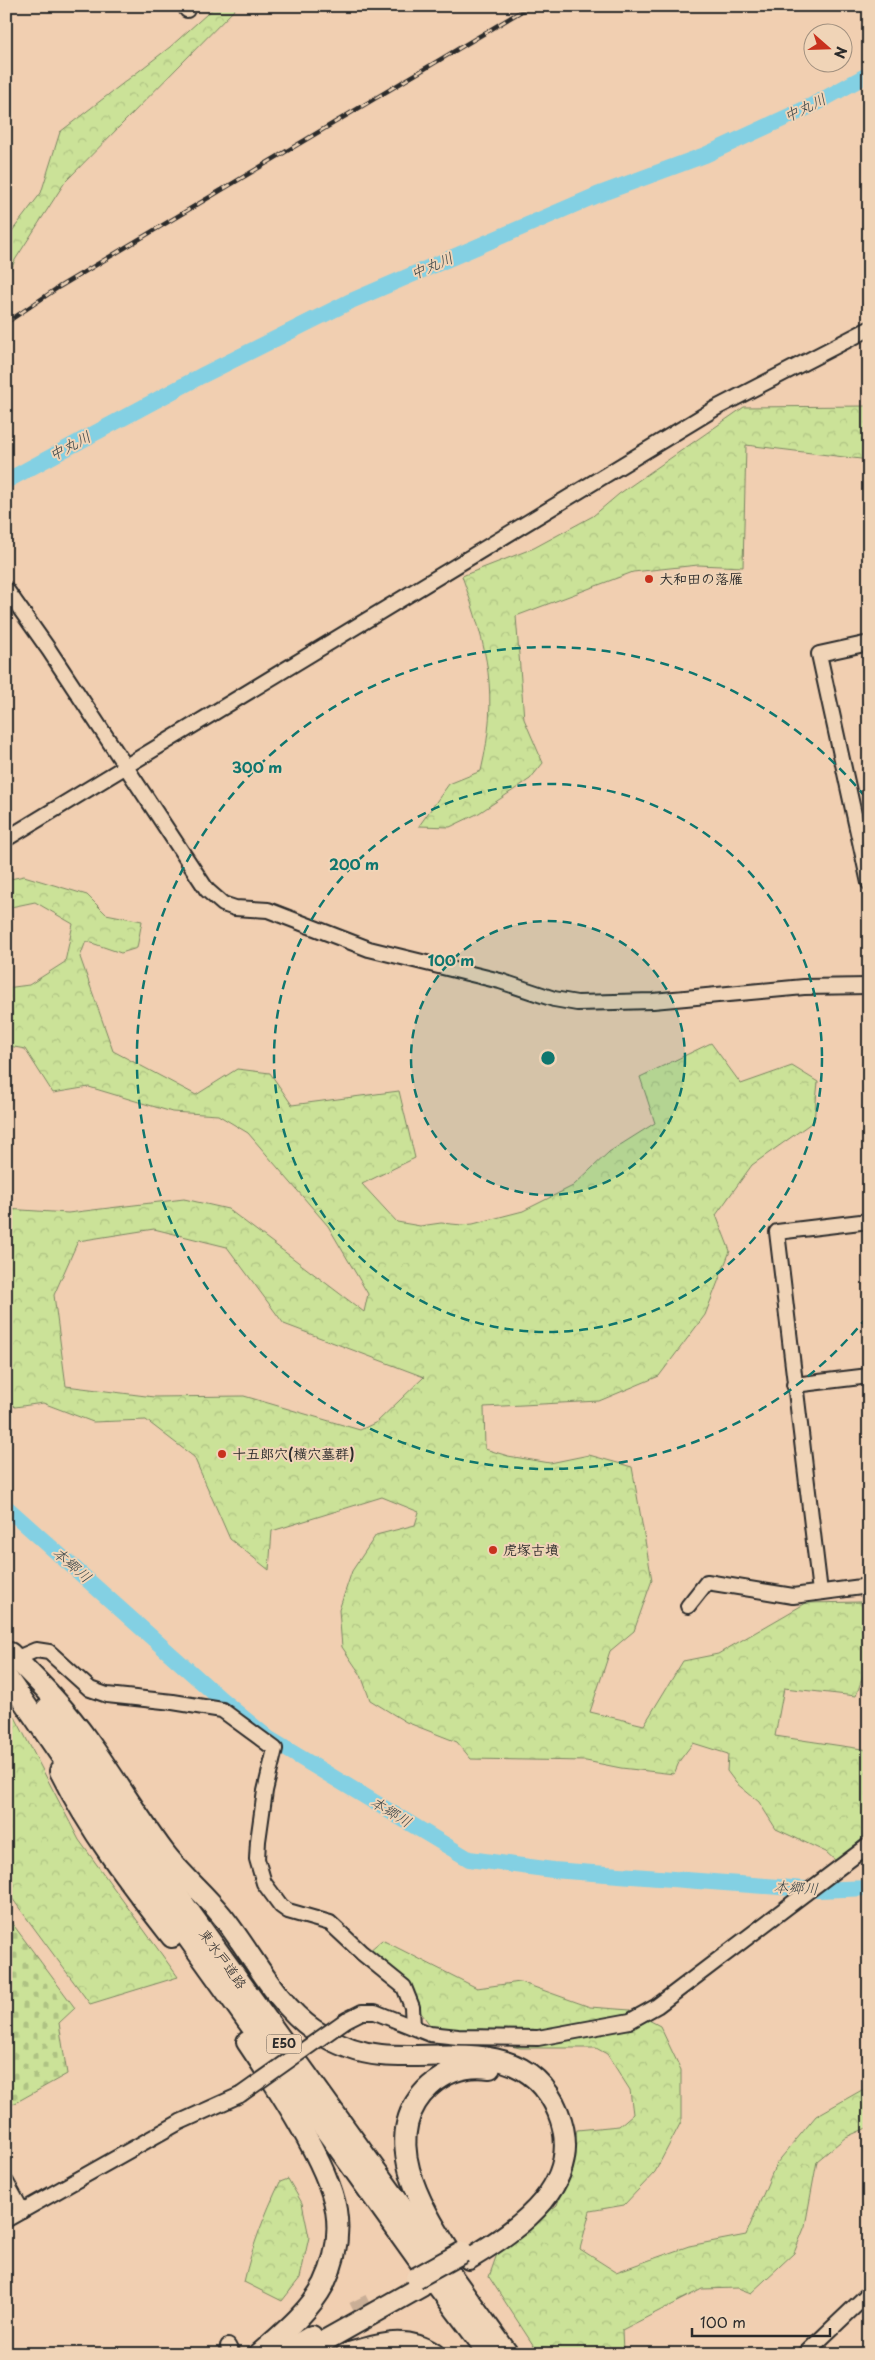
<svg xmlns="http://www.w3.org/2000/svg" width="875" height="2360" font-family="'Playpen Sans','Klee One',sans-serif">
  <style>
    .forest { fill: url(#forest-crowns); stroke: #7b8662; fill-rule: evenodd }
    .cemetery { fill: url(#cemetery-stones); stroke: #7b8662 }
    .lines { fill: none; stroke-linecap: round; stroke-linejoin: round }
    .river { stroke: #83d0e3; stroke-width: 16 }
    .highway-tunnel { stroke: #c9ae96; stroke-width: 20; stroke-dasharray: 20 10; stroke-linecap: butt }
    .minor-casing { stroke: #2b2b2b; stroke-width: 18 }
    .highway-casing { stroke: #2b2b2b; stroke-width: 24 }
    .minor { stroke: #f0d4b7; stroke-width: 14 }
    .highway { stroke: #f0d4b7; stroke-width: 20 }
    .rail-casing { stroke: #2b2b2b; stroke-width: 4.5 }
    .rail { stroke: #f0d4b7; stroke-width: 2.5; stroke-dasharray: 8; stroke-linecap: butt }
    .minor-bridge-casing { stroke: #2b2b2b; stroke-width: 18; stroke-linecap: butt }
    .highway-bridge-casing { stroke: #2b2b2b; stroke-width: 24; stroke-linecap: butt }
    .minor-bridge { stroke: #f0d4b7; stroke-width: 14 }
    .highway-bridge { stroke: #f0d4b7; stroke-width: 20 }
    .ring { fill: none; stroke: #0f766e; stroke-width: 2.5; stroke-dasharray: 9 6 }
    .poi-dot { fill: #c8321e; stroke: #f0d4b7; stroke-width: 2 }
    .labels { text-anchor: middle; stroke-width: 4; stroke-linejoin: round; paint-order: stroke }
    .shield { fill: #f0d4b7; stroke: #665e55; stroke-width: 1 }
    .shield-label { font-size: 12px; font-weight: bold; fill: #2b2b2b }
    .poi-label { font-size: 14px; font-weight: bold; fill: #2b2b2b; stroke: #f0d4b7; text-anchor: start }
    .street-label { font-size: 14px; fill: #2b2b2b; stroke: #f0d4b7 }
    .water-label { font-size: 15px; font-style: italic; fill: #384447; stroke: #f0d4b7 }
    .centre { fill: #0f766e; stroke: #f0d4b7; stroke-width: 2.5 }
    .ring-label { font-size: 15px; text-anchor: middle; font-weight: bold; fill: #0f766e; stroke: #f0d4b7; stroke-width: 4; stroke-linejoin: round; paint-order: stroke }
  </style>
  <defs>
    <pattern id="forest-crowns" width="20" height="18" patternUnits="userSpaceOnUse" patternTransform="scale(1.25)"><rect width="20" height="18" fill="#cbe298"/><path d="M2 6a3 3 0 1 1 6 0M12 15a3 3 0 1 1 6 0" fill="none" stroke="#aec283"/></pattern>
    <pattern id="cemetery-stones" width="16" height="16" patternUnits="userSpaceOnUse" patternTransform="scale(1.25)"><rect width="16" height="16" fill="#cbe298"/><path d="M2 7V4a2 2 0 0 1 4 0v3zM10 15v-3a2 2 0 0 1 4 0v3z" fill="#aec283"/></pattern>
  </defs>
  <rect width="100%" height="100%" fill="#f1cfb1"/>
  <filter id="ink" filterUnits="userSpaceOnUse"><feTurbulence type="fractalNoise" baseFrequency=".02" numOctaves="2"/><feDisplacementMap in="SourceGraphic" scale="10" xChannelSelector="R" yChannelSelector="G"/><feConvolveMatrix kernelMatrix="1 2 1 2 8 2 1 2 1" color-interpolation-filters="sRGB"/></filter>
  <g filter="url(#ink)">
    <g class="forest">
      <polygon points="216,6 238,6 65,182 15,260 6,282 6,239 41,193 60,132 170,47"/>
      <path d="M869,406V460L746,445L743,567L698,565L633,572L516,616L524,719L543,763L530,779L479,813L450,827L419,826L449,784L481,771C499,694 488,650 462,576L534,548L593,516L619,494L744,407Z"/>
      <path d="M24,876L87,895L106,914L142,921L137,948L121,953L86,941L80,957L113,1051L196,1095L237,1069L270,1073L292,1105L399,1091L415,1158L362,1184L397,1222L420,1226L441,1223L462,1225L473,1224L523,1211L573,1186L609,1152L655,1123L640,1077L711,1043L741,1084L792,1066L818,1082L814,1121L752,1165L716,1215L730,1251L705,1315L659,1376L599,1401L484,1407L485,1449L508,1456L550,1463L589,1455L632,1467L652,1580L634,1631L610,1651L590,1712L644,1725L683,1661L718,1654L806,1603L861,1602C874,1641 870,1657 856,1696L784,1688L775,1736L869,1750V1833L836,1861L826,1852L776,1829L759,1802L736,1783L727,1771L728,1754L693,1743L680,1760L674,1774L621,1768L586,1761L471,1759L457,1742L406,1722L370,1700L361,1675L342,1647L339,1610L352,1571L376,1535L415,1525L419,1512L382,1497L272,1531L269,1570L230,1539L194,1457L146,1420L93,1422L43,1403L15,1407L6,1399V1209L68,1213L184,1199L228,1209L364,1312L368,1294L328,1226L248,1133L218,1115L172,1112L89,1087L53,1093L25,1049L9,1046L6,1048V988L29,985L65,962L73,924L35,902L6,908V880ZM154,1229L227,1247L284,1324L424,1377L377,1422L360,1430L244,1396L154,1397L66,1386L54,1295L78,1241Z"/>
      <polygon points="14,1715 79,1840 178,1977 90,2004 6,1890 6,1725"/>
      <polygon points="382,1940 477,1988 520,1982 590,2007 630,2010 660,2026 681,2070 681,2122 655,2172 624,2205 590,2211 580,2249 616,2272 689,2246 746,2235 776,2164 816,2116 869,2086 869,2127 846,2137 817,2161 805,2226 794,2253 751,2293 738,2288 702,2289 622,2330 623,2351 621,2354 539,2354 489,2277 498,2251 557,2205 569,2171 577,2130 619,2126 633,2114 630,2090 607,2054 596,2048 520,2048 433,2029 419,2010 404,1980 369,1951"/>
      <path d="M288,2179L302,2203L309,2237L300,2278L282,2301L244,2282C252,2246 265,2214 280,2182Z"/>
    </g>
    <polygon class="cemetery" points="6,1915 75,2008 59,2023 67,2074 6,2108"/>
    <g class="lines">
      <g class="river">
        <polyline points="6,481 201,376 351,301 597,195 705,155 811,106 869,74"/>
        <polyline points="6,1507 223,1701 268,1738 469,1859 553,1870 818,1890 869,1888"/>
      </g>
      <polyline class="highway-tunnel" points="354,2312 370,2304"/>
      <defs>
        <g id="minor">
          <polyline points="185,6 187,10"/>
          <polyline points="6,589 49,650 207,890 223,904 235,908 268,910 369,949 500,981 554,999 577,1003 653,1001 804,987 869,986"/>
          <polyline points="869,643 819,654 869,883"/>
          <polyline points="6,839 716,408 869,329"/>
          <polyline points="794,1385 869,1376"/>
          <polyline points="820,1592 777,1232 869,1221"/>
          <polyline points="688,1606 707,1582 793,1596 869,1586"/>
          <polyline points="22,1656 36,1650 49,1652 90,1689 107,1695 173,1702 222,1710 275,1749 265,1791 258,1841 257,1859 264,1883 281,1906 288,1911 330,1923 362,1953 404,1987 412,2007 413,2027"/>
          <polyline points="346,2020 362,2012 375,2012 430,2034 458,2037 538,2038 630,2021 657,2006 869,1845"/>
          <polyline points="6,2182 22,2211"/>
          <polyline points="6,2220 180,2122 240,2095"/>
          <polyline points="228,2346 232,2354"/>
          <polyline points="805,2354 869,2293"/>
        </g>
        <g id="highway">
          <path d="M10,1653C38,1681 66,1709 89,1742C115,1778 138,1817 164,1852C181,1875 204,1893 222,1916C252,1953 274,2002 314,2030C334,2043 357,2053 381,2055C443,2061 527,2035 558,2112C587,2183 520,2228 469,2259"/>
          <polyline points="6,1676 150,1885 430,2276 489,2354"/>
          <polyline points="47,1708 163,1875 508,2354"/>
          <path d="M60,1771C89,1830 131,1885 172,1937"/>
          <path d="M247,2042C274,2082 329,2164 336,2210C340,2235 335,2261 324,2284C309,2312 283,2333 259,2354"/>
          <path d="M450,2252C421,2206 377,2134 430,2086C447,2071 468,2065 490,2068"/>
          <polyline points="281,2354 312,2336"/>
          <polyline points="301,2354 422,2286"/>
          <path d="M346,2354C377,2345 406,2334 434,2354"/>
        </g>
      </defs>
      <use href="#minor" class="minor-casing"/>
      <use href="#highway" class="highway-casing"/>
      <use href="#minor" class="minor"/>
      <use href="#highway" class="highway"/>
      <defs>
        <polyline id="rail" points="6,323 59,287 530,6"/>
      </defs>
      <use href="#rail" class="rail-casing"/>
      <use href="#rail" class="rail"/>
      <defs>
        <polyline id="minor-bridge" points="240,2095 346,2020"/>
        <polyline id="highway-bridge" points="416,2278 463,2252"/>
      </defs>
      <use href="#minor-bridge" class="minor-bridge-casing"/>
      <use href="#highway-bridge" class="highway-bridge-casing"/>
      <use href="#minor-bridge" class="minor-bridge"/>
      <use href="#highway-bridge" class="highway-bridge"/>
    </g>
  </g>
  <circle cx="548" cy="1058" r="137" fill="#0f766e" fill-opacity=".12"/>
  <g class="ring">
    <circle cx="548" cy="1058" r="137"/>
    <circle cx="548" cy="1058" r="274"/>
    <path d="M867 1317A411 411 0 1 1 867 799"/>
  </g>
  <g class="poi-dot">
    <circle cx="649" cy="579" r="5"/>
    <circle cx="222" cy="1454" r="5"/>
    <circle cx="493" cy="1550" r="5"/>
  </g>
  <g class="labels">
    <rect class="shield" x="266.5" y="2034.5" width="35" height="19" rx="4"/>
    <g class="shield-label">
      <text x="284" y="2048">E50</text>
    </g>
    <g class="poi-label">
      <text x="659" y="584">大和田の落雁</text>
      <text x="232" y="1459">十五郎穴(横穴墓群)</text>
      <text x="503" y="1555">虎塚古墳</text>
    </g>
    <g class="street-label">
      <text transform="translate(223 1959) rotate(54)" y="5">東水戸道路</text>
    </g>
    <g class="water-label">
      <text transform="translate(805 108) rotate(-26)" y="5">中丸川</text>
      <text transform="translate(432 266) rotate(-23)" y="5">中丸川</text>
      <text transform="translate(70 446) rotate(-28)" y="5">中丸川</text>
      <text transform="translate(72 1565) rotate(41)" y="5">本郷川</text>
      <text transform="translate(391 1812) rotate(31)" y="5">本郷川</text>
      <text transform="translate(796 1888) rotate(3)" y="5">本郷川</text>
    </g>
  </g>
  <circle cx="548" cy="1058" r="8" class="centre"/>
  <g class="ring-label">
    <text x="257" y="773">300 m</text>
    <text x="354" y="870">200 m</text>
    <text x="451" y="966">100 m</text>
  </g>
  <rect width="875" height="2360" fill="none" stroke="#f0d4b7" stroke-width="25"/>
  <rect x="12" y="12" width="850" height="2335" fill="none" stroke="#2b2b2b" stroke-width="2" filter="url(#ink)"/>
  <g transform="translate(828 48) rotate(110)"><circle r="24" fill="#f0d4b7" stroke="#a1907f"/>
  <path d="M0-4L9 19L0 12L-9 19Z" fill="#c8321e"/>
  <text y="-8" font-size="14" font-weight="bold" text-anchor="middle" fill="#2b2b2b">N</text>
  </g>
  <path d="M692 2328v8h138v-8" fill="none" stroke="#2b2b2b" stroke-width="2.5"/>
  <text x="700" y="2328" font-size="15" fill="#2b2b2b" stroke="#f0d4b7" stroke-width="4" paint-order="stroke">100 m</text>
</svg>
